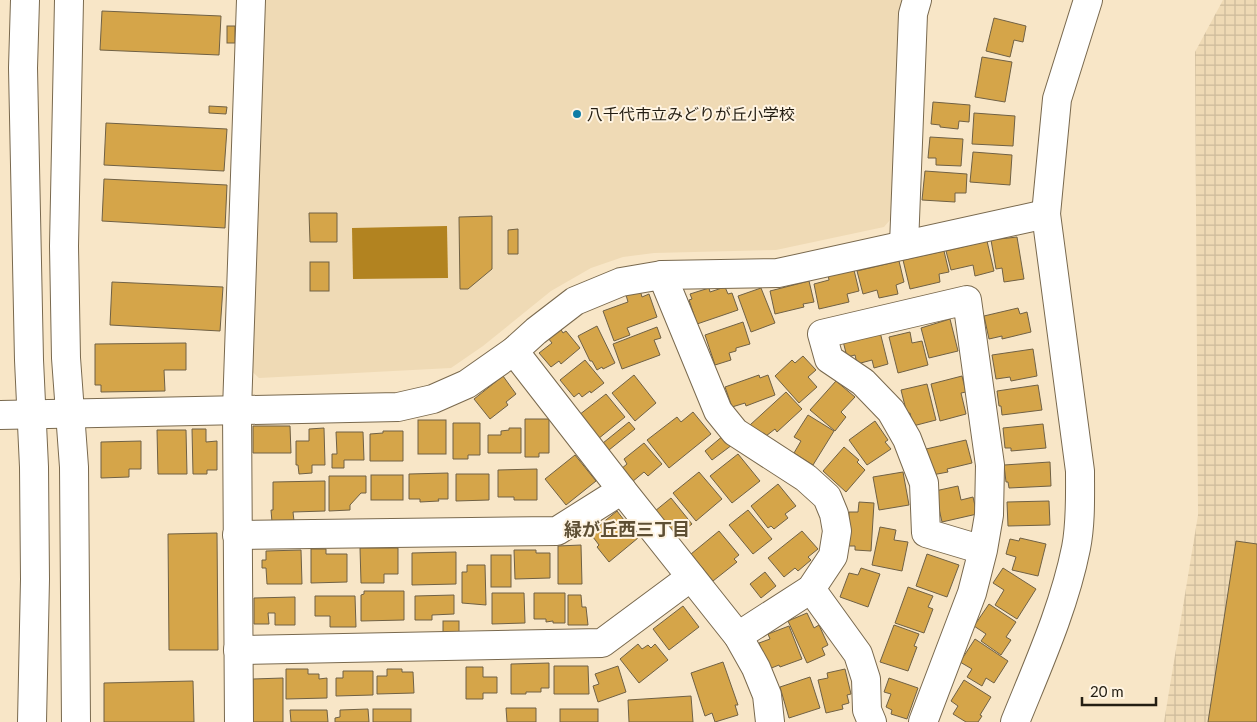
<svg xmlns="http://www.w3.org/2000/svg" width="1257" height="722" font-family="Lato,'Noto Sans JP',sans-serif">
  <style>
    .built { fill: #efdab5 }
    .industrial { fill: url(#industrial-grid) }
    .water { fill: #b28320 }
    .building { fill: #d5a549; stroke: #706145 }
    .lines { fill: none; stroke-linecap: round; stroke-linejoin: round }
    .minor-casing { stroke: #79694e; stroke-width: 30 }
    .minor { stroke: #fff; stroke-width: 28 }
    .poi-dot { fill: #0e7ca5; stroke: #fff4e2; stroke-width: 2 }
    .labels { text-anchor: middle; stroke-width: 4; stroke-linejoin: round; paint-order: stroke }
    .poi-label { font-size: 16px; fill: #231d12; stroke: #fff4e2; text-anchor: start }
    .neighbourhood-label { font-size: 18px; font-weight: bold; fill: #5e4f34; stroke: #fff4e2 }
  </style>
  <defs>
    <pattern id="industrial-grid" width="8" height="8" patternUnits="userSpaceOnUse" patternTransform="scale(1.25)"><rect width="8" height="8" fill="#efdab5"/><path d="M0 4h8M4 0v8" fill="none" stroke="#cdbb9b"/></pattern>
  </defs>
  <rect width="100%" height="100%" fill="#f8e6c7"/>
  <polygon class="built" points="262,0 904,0 901,9 890,220 884,227 776,250 654,253 623,257 591,268 551,291 483,346 451,368 259,378 247,367"/>
  <polygon class="industrial" points="1223,0 1257,0 1257,722 1164,722 1198,515 1195,52"/>
  <polygon class="water" points="447,226 448,278 353,279 352,228"/>
  <g class="building">
    <polygon points="102,11 221,16 219,55 100,50"/>
    <polygon points="994,18 1026,26 1023,42 1014,40 1010,57 986,51"/>
    <rect x="227" y="26" width="8" height="17"/>
    <polygon points="982,57 1012,62 1005,102 975,97"/>
    <polygon points="933,102 970,105 969,122 959,121 958,129 940,127 940,125 931,124"/>
    <polygon points="209,106 227,107 226,114 209,113"/>
    <polygon points="974,113 1015,116 1013,146 972,144"/>
    <polygon points="106,123 227,129 224,171 104,165"/>
    <polygon points="930,137 963,139 961,166 936,165 936,158 928,158"/>
    <polygon points="973,152 1012,155 1010,185 970,182"/>
    <polygon points="925,171 967,174 966,193 955,193 955,202 922,200"/>
    <polygon points="104,179 227,185 225,228 102,221"/>
    <polygon points="309,213 337,213 337,242 310,242"/>
    <polygon points="492,216 492,269 468,289 460,289 459,217"/>
    <polygon points="518,229 518,254 508,254 508,230"/>
    <polygon points="1017,237 1024,279 1004,282 1002,268 996,269 991,240"/>
    <polygon points="987,241 994,271 975,276 973,265 951,270 946,251"/>
    <polygon points="944,251 949,272 939,274 940,282 910,289 903,260"/>
    <polygon points="899,261 904,282 896,285 898,294 879,298 877,290 863,294 857,271"/>
    <rect x="310" y="262" width="19" height="29"/>
    <polygon points="854,270 859,291 847,294 849,302 819,309 814,284 829,280 828,275"/>
    <polygon points="809,281 814,302 803,304 804,307 775,314 770,291"/>
    <polygon points="112,282 223,287 220,331 110,325"/>
    <polygon points="725,287 728,294 732,293 738,310 697,324 689,300 692,299 690,294 709,288 710,292"/>
    <polygon points="761,288 775,323 751,332 738,296"/>
    <polygon points="640,290 642,297 649,294 657,317 627,328 630,335 614,341 603,311 628,302 626,295"/>
    <polygon points="1018,308 1020,314 1027,312 1031,332 1002,339 1002,336 989,339 984,316"/>
    <polygon points="950,319 958,351 929,358 921,328"/>
    <polygon points="743,322 750,344 736,348 736,351 729,353 731,360 715,365 705,335"/>
    <polygon points="597,326 615,363 603,369 602,367 597,370 592,361 590,361 578,336"/>
    <polygon points="657,327 661,338 654,340 660,355 622,369 613,344"/>
    <polygon points="560,328 563,333 566,331 580,348 561,364 559,361 551,367 539,353 552,343 548,338"/>
    <polygon points="880,332 888,364 874,368 872,360 857,364 855,355 847,357 843,341"/>
    <polygon points="910,332 912,343 922,341 928,365 898,373 889,337"/>
    <polygon points="186,343 186,370 164,370 165,391 101,392 101,385 95,385 95,344"/>
    <polygon points="1033,349 1037,376 1011,381 1010,377 996,379 992,355"/>
    <polygon points="803,356 816,370 808,377 817,387 799,403 775,376 792,360 795,363"/>
    <polygon points="585,360 604,383 591,393 590,391 582,397 579,393 574,397 560,380"/>
    <polygon points="634,375 656,403 635,421 612,393"/>
    <polygon points="759,375 760,378 768,375 775,395 746,406 745,403 732,407 725,387"/>
    <polygon points="503,376 516,394 506,402 508,405 490,419 474,399"/>
    <polygon points="962,376 966,392 961,393 966,414 940,421 931,384"/>
    <polygon points="836,381 855,397 841,412 846,417 835,431 810,410"/>
    <polygon points="927,384 936,420 913,426 910,413 907,414 901,390"/>
    <polygon points="1038,385 1042,410 1002,415 1001,406 999,406 997,391"/>
    <polygon points="786,392 802,409 777,432 775,429 766,436 764,433 761,436 750,425"/>
    <polygon points="606,394 625,417 598,439 579,415"/>
    <polygon points="693,412 711,434 669,468 647,440 677,417 681,422"/>
    <polygon points="808,415 834,431 813,465 794,453 801,441 794,437"/>
    <polygon points="525,419 549,419 549,453 539,453 539,457 525,457"/>
    <rect x="418" y="420" width="28" height="34"/>
    <polygon points="875,421 888,440 885,442 891,449 867,465 849,440"/>
    <polygon points="629,422 635,429 609,450 603,443"/>
    <polygon points="453,423 480,423 480,455 468,455 468,459 453,459"/>
    <polygon points="1043,424 1046,448 1011,451 1011,448 1005,448 1003,428"/>
    <polygon points="253,426 290,426 291,453 253,453"/>
    <polygon points="324,428 325,465 312,465 312,473 299,474 298,465 296,465 296,441 309,441 309,429"/>
    <polygon points="509,428 521,428 521,453 488,453 488,435 501,435 501,431 509,430"/>
    <polygon points="192,429 206,429 206,442 217,441 217,470 207,470 207,474 193,474"/>
    <polygon points="157,430 186,430 187,474 158,474"/>
    <polygon points="383,431 403,431 403,461 370,461 370,434 383,433"/>
    <polygon points="336,432 363,432 364,460 344,460 344,468 332,468 332,454 337,454"/>
    <polygon points="724,435 732,445 712,460 705,451"/>
    <polygon points="966,440 972,463 947,469 948,472 932,475 926,449"/>
    <polygon points="141,441 141,469 129,469 129,477 101,478 101,442"/>
    <polygon points="644,443 662,464 648,476 644,472 632,482 621,469 627,464 624,459"/>
    <polygon points="844,447 859,460 857,462 865,470 846,492 823,471"/>
    <polygon points="738,454 760,481 732,503 710,476"/>
    <polygon points="575,455 596,481 566,505 545,479"/>
    <polygon points="1050,462 1051,486 1009,488 1008,482 1006,482 1004,465"/>
    <polygon points="537,469 537,500 514,500 514,497 498,497 498,470"/>
    <polygon points="699,472 722,499 696,521 673,493"/>
    <polygon points="903,472 909,505 879,510 873,477"/>
    <polygon points="448,473 448,499 438,499 439,501 420,502 420,499 409,499 409,474"/>
    <polygon points="456,474 489,474 489,500 456,501"/>
    <rect x="371" y="475" width="32" height="25"/>
    <polygon points="329,476 366,476 366,493 361,493 350,505 350,510 329,511"/>
    <polygon points="325,481 325,511 293,512 294,521 272,522 271,510 273,510 273,482"/>
    <polygon points="778,484 796,506 785,514 788,518 774,529 771,526 768,528 751,506"/>
    <polygon points="958,486 961,500 973,497 977,514 942,522 935,491"/>
    <polygon points="671,498 692,524 674,538 655,511"/>
    <polygon points="1049,501 1050,525 1008,526 1007,502"/>
    <polygon points="859,502 874,503 871,551 855,550 855,546 847,546 849,512 858,512"/>
    <polygon points="748,510 772,539 753,554 729,525"/>
    <polygon points="617,511 638,538 609,562 597,547 599,545 590,533"/>
    <polygon points="880,527 896,530 894,540 908,542 902,571 872,565"/>
    <polygon points="719,531 739,555 734,559 737,562 713,581 691,554"/>
    <polygon points="802,531 818,549 808,557 811,560 798,571 795,568 784,577 768,558"/>
    <polygon points="217,533 218,650 169,650 168,534"/>
    <polygon points="1020,538 1046,544 1038,576 1012,570 1016,557 1006,554 1010,539 1019,541"/>
    <polygon points="1236,541 1257,544 1257,722 1208,722"/>
    <polygon points="581,545 582,584 558,584 558,546"/>
    <polygon points="360,548 398,548 398,574 384,574 384,583 361,583"/>
    <polygon points="311,549 326,549 326,554 347,554 347,582 311,583"/>
    <polygon points="301,550 302,584 267,584 266,568 262,568 262,560 266,560 266,551"/>
    <polygon points="514,550 536,550 536,553 550,553 550,578 515,579"/>
    <polygon points="456,552 456,584 412,585 412,553"/>
    <polygon points="927,554 959,565 947,597 916,586"/>
    <rect x="491" y="555" width="20" height="32"/>
    <polygon points="467,565 485,565 486,605 462,603 462,572 467,572"/>
    <polygon points="861,568 880,574 868,607 840,597 849,573 858,575"/>
    <polygon points="1003,568 1036,589 1017,619 995,605 1004,590 993,583"/>
    <polygon points="765,572 776,586 761,598 750,584"/>
    <polygon points="908,587 933,596 928,607 933,609 924,633 895,623"/>
    <polygon points="364,591 404,591 404,620 361,621 361,595 364,594"/>
    <polygon points="492,593 524,593 525,623 492,624"/>
    <polygon points="534,593 565,593 565,623 553,623 553,621 546,622 546,619 534,619"/>
    <polygon points="454,595 454,614 432,615 432,620 415,620 415,596"/>
    <polygon points="568,595 581,595 582,607 586,607 588,625 568,625"/>
    <polygon points="315,596 355,596 356,627 330,627 330,616 315,616"/>
    <polygon points="295,597 295,625 275,625 275,613 268,613 269,624 254,624 254,598"/>
    <polygon points="989,604 1016,622 1006,637 1011,640 1001,655 981,641 986,634 974,626"/>
    <polygon points="683,606 699,627 669,650 653,629"/>
    <polygon points="807,613 814,628 819,625 828,645 822,648 825,655 807,663 788,621"/>
    <rect x="443" y="621" width="16" height="14"/>
    <polygon points="894,625 919,634 914,646 917,647 908,671 880,662"/>
    <polygon points="789,626 802,659 780,667 779,665 769,669 759,643 770,639 768,634"/>
    <polygon points="975,639 1008,661 994,683 986,678 982,686 967,677 972,669 960,662"/>
    <polygon points="638,644 642,649 648,645 651,648 655,644 668,660 639,683 620,659"/>
    <polygon points="723,662 738,705 735,705 738,715 715,722 712,713 705,716 691,673"/>
    <polygon points="549,663 549,688 541,688 541,692 526,692 526,694 511,694 511,664"/>
    <polygon points="554,666 588,666 589,694 554,694"/>
    <polygon points="618,666 626,692 598,702 593,686 599,684 595,674"/>
    <polygon points="466,667 483,667 483,677 497,677 497,693 483,693 483,699 466,699"/>
    <polygon points="286,669 308,669 308,674 319,674 319,679 327,678 327,698 286,699"/>
    <polygon points="387,669 402,669 402,672 413,672 414,693 377,694 377,676 387,676"/>
    <polygon points="845,669 851,694 847,695 849,703 842,705 843,709 826,713 818,680 828,678 827,673"/>
    <polygon points="343,671 373,671 373,695 336,696 336,678 343,678"/>
    <polygon points="810,677 820,708 789,718 780,687"/>
    <polygon points="283,678 283,722 253,722 253,679"/>
    <polygon points="889,678 918,688 907,719 891,714 892,710 886,707 891,694 884,692"/>
    <polygon points="964,680 991,697 980,715 982,716 978,722 966,722 953,714 958,706 951,701"/>
    <polygon points="193,681 194,722 104,722 104,683"/>
    <polygon points="691,696 693,722 629,722 628,700"/>
    <polygon points="506,708 536,708 536,722 507,722"/>
    <polygon points="368,709 369,722 335,722 335,718 340,717 340,710"/>
    <rect x="373" y="709" width="38" height="13"/>
    <rect x="560" y="709" width="38" height="13"/>
    <polygon points="290,710 327,710 328,722 291,722"/>
  </g>
  <g class="lines">
    <defs>
      <g id="minor">
        <polyline points="25,0 23,68 29,360 34,467 35,579 32,722"/>
        <polyline points="69,0 64,246 66,358 74,467 76,722"/>
        <polyline points="904,245 913,14 917,0"/>
        <polyline points="662,275 778,273 1046,214"/>
        <polyline points="514,351 622,490 738,636 756,668 767,695 770,722"/>
        <polyline points="0,415 398,407 433,399 467,384 514,351 536,331 575,301 621,282 662,275 718,411 735,432 806,478 827,497 834,514 837,531 833,556 811,589 738,636"/>
        <polyline points="237,535 557,531 622,490"/>
        <polyline points="811,589 858,654 866,679 867,710 872,722"/>
        <polyline points="238,650 602,643 691,577"/>
        <polyline points="239,722 237,410 251,0"/>
        <polyline points="923,722 972,593 983,550 989,515 990,465 967,300 822,334 829,359 863,382 891,411 907,439 924,483 926,533 983,550"/>
        <path d="M1015,722C1038,665 1064,608 1076,548C1081,523 1080,496 1080,471L1046,214L1057,99L1088,0"/>
      </g>
    </defs>
    <use href="#minor" class="minor-casing"/>
    <use href="#minor" class="minor"/>
  </g>
  <circle class="poi-dot" cx="577" cy="114" r="5"/>
  <g class="labels">
    <g class="poi-label">
      <text x="587" y="120">八千代市立みどりが丘小学校</text>
    </g>
    <g class="neighbourhood-label">
      <text x="627" y="536">緑が丘西三丁目</text>
    </g>
  </g>
  <path d="M1082 697v8h74v-8" fill="none" stroke="#231d12" stroke-width="2.5"/>
  <text x="1090" y="697" font-size="15" fill="#231d12" stroke="#fff4e2" stroke-width="4" paint-order="stroke">20 m</text>
</svg>
